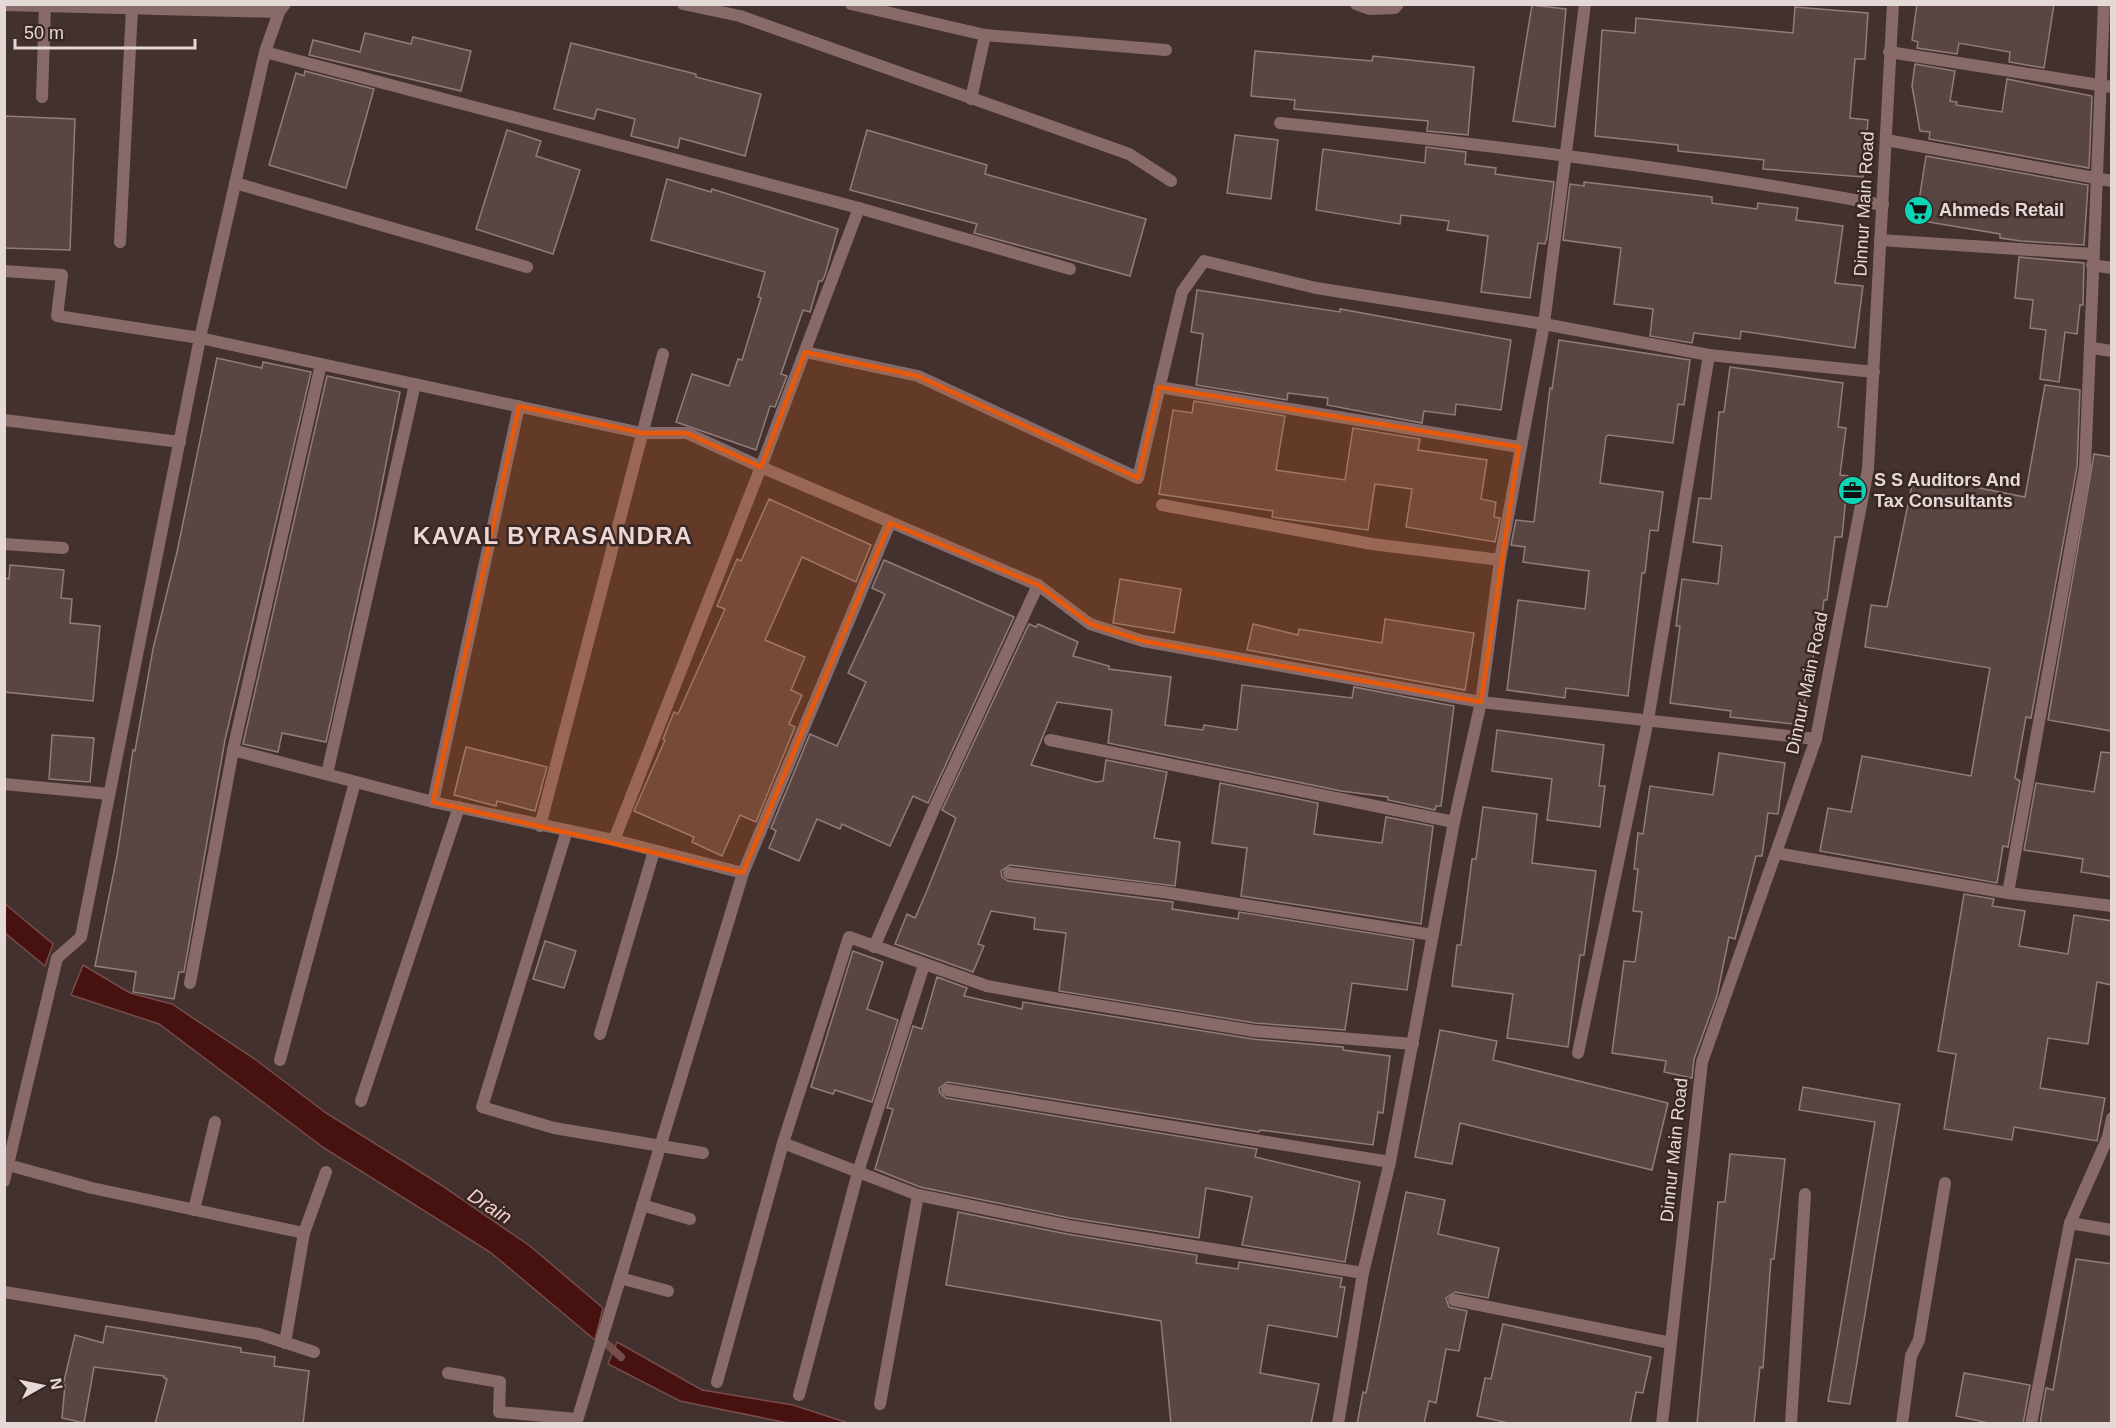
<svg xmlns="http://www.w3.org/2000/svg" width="2116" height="1428" font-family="Helvetica,sans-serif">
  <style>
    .water { fill: #47110f; stroke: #764d4b; stroke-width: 1.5 }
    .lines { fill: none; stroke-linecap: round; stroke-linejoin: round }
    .stream { stroke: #764d4b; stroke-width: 8 }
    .building { fill: #594643; stroke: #927c7a; stroke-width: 1.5 }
    .service { stroke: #886b68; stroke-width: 12 }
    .minor { stroke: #886b68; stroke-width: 12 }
    .tertiary { stroke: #886b68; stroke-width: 12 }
    .marked { fill: #e8590c; fill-opacity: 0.2; stroke: #e8590c; stroke-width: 4.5; stroke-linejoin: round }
    .labels { text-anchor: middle; stroke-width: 5; stroke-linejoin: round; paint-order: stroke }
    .street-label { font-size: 18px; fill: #e5d9d7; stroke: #392725 }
    .poi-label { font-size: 18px; font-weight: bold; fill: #e5d9d7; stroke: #392725; text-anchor: start }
    .water-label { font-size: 20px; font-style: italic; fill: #f5cdc8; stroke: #392725 }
    .district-label { font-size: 24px; font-weight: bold; letter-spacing: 1.5px; fill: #eed6d3; stroke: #392725 }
  </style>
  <rect width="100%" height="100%" fill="#43312f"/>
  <g class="water">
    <polygon points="4,903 53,944 45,966 5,933"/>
    <polygon points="83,965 130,993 172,1004 256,1060 326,1113 438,1183 530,1246 603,1308 595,1340 490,1252 324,1148 159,1024 71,995"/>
    <polygon points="617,1342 702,1390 793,1405 848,1423 788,1423 680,1401 608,1364"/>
  </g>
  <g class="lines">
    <polyline class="stream" points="599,1337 621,1357"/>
  </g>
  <g class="building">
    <polygon points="1917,4 2054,4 2044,68 2009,62 2010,52 1959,43 1957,54 1917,48 1918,42 1912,40"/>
    <polygon points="1532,5 1566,9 1555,127 1513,121"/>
    <polygon points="1795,7 1868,13 1865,59 1855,59 1850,118 1868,120 1863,177 1763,169 1764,160 1678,151 1678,145 1595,136 1602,30 1635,33 1636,18 1793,33"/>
    <polygon points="365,33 411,44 413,37 471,51 461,91 309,55 313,40 360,52"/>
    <polygon points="571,43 696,74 696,77 761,94 745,156 680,138 678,148 631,136 635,119 597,109 594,119 554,109"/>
    <polygon points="1255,51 1372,61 1373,56 1474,67 1468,135 1427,131 1428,121 1294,109 1295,100 1251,96"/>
    <polygon points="1915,64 1955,71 1950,101 1957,102 1956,105 2002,112 2007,79 2092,96 2089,168 1929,139 1930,132 1920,131 1912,86"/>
    <polygon points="305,71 374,89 346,188 269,165 296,73 304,76"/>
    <polygon points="4,116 75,119 70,250 4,248"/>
    <polygon points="507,130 541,141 536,156 580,170 553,254 476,229"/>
    <polygon points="867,130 987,165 985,174 1146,219 1130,276 974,233 977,224 850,190"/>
    <polygon points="1235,135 1278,140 1271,199 1227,193"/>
    <polygon points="1426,147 1466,152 1465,164 1496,168 1495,174 1554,182 1547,237 1545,244 1538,243 1530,298 1481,292 1488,236 1447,230 1449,221 1401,215 1400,224 1316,210 1323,149 1425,163"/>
    <polygon points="1926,156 2088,185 2084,245 2021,241 2000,238 2000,234 1916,220"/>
    <polygon points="667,179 711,192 712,189 838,229 825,275 822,281 819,281 810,312 803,310 781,374 787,376 775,407 770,406 756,450 676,422 692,374 729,386 738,359 742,360 761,298 758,297 765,272 651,240"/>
    <polygon points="1584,182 1712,197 1712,203 1757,209 1758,203 1798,208 1796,220 1843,226 1835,283 1863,286 1855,348 1741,331 1740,339 1694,333 1692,343 1650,336 1653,309 1614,304 1621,248 1563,240 1570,184 1584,186"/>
    <polygon points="2019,257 2084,263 2083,305 2080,305 2077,334 2065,332 2059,382 2040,379 2046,330 2030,328 2033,300 2015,298"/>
    <polygon points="1197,290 1340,312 1340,309 1511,340 1501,410 1456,404 1455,415 1424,411 1422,423 1327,405 1328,398 1288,393 1287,400 1196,385 1203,334 1191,332"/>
    <polygon points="1559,340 1690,360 1684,405 1678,404 1673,443 1608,435 1606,437 1600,483 1663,492 1658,531 1650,530 1645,573 1642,573 1628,696 1566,688 1565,698 1507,690 1518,600 1585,609 1589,571 1523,562 1525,547 1511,545 1516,520 1534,522 1550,388 1552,389"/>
    <polygon points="217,358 262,368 263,362 311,372 225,740 184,972 179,972 174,999 133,992 136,972 95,966 117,856 133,750 135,751 153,649 177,552"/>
    <polygon points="1730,367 1843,383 1838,427 1846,428 1840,475 1848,476 1842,537 1835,537 1827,600 1824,600 1818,646 1815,645 1811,673 1808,672 1802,725 1730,717 1731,711 1670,703 1680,626 1676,626 1682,579 1718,584 1722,546 1693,542 1699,498 1711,499 1719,412 1724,412"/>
    <polygon points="327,376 400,392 374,525 326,742 282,733 278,752 243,744"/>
    <polygon points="2045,385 2080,390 2077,467 2031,718 2026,717 2015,778 2020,781 2008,847 2003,846 1997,883 1820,851 1828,808 1851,812 1862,756 1971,776 1990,668 1865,647 1871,605 1887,607 1914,475 2025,497"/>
    <polygon points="1194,401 1285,416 1276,470 1345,480 1353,428 1420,439 1418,450 1487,460 1481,499 1496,502 1494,517 1500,518 1495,542 1406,527 1412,489 1375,484 1368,530 1278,518 1272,517 1273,511 1159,494 1173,410 1192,413"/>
    <polygon points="2094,454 2112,457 2112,731 2048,720"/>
    <polygon points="769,499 871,545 856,582 802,557 765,640 805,657 791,690 802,695 789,724 795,727 756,822 740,815 722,856 692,842 694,837 634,811 665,740 663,739 674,712 678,714 725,609 717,606 737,559 741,561"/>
    <polygon points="884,560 1014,617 928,803 913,796 890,846 842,824 840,829 817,819 799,861 769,848 776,831 771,828 810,734 837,746 866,682 848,673 885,594 872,588"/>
    <polygon points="10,565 64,570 61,598 72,599 70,623 100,626 93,701 4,692 4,578 9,579"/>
    <polygon points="1120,579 1181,589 1174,633 1113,623"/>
    <polygon points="1385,619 1474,633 1465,690 1247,650 1253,624 1298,635 1299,629 1382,643"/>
    <polygon points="1029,624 1036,627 1038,624 1078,642 1073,656 1109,666 1109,669 1171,677 1165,725 1203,730 1204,725 1237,730 1242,685 1352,698 1354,687 1454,706 1441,806 1436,806 1435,810 1388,800 1388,797 1341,791 1108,743 1112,710 1057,702 1031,765 1096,782 1103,781 1106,760 1167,772 1154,838 1180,842 1175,886 1010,865 1001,871 1002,877 1008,881 1173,902 1172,909 1238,919 1239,912 1414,940 1407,990 1352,983 1345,1030 1255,1023 1059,991 1066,933 1034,929 1035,918 991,911 978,944 984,946 973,972 895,944 907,914 915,918 926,893 956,818 942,810"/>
    <polygon points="1497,730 1604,745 1599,786 1605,786 1600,827 1547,820 1552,779 1492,771"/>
    <polygon points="52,735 94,738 90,782 49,779"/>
    <polygon points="466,747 547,767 535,811 497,801 496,806 454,795"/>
    <polygon points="2101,752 2112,753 2112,877 2081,872 2083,859 2024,850 2036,783 2094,792"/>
    <polygon points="1719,753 1785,763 1778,814 1768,813 1762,856 1756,856 1735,939 1729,937 1717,996 1694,1059 1692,1078 1664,1072 1666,1061 1612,1053 1624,961 1635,962 1642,912 1633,911 1638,869 1634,869 1638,833 1643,834 1650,786 1713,795"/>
    <polygon points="1220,783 1318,803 1314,834 1382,843 1386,817 1433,826 1421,924 1241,896 1247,848 1212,843"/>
    <polygon points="1483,807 1537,814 1532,863 1596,871 1584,955 1580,955 1568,1047 1507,1038 1513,994 1452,986 1457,945 1461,945 1472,859 1476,859"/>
    <polygon points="1964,894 1994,899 1992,906 2025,911 2019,946 2068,954 2074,915 2112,921 2112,985 2097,982 2088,1044 2048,1038 2040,1088 2105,1098 2097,1141 2014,1127 2012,1140 1944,1129 1956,1054 1938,1051"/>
    <polygon points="545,941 576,951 564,988 533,979"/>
    <polygon points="853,951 883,962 867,1009 898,1020 872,1102 835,1090 833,1094 811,1087"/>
    <polygon points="937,977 967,988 964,996 1022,1009 1023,1002 1253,1039 1343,1047 1343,1050 1390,1056 1383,1113 1378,1112 1373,1145 1260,1130 1259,1132 948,1082 939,1088 940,1093 946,1098 1257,1149 1255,1157 1360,1182 1345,1262 1242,1245 1252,1197 1206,1188 1199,1238 1070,1218 920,1187 875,1169 893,1109 887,1108 913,1026 922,1029"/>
    <polygon points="1440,1030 1497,1041 1493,1060 1668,1103 1652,1170 1460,1123 1452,1164 1415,1157"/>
    <polygon points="1803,1087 1900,1104 1850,1404 1828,1401 1875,1122 1799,1110"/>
    <polygon points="1730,1154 1785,1159 1774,1259 1771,1259 1763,1368 1760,1367 1754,1424 1697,1424 1718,1202 1725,1202"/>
    <polygon points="1406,1192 1445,1200 1438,1234 1499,1248 1488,1298 1455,1292 1446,1298 1449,1307 1467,1311 1459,1351 1446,1349 1436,1403 1429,1401 1424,1424 1357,1424 1363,1392 1366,1393"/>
    <polygon points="958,1212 1067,1234 1197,1255 1196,1263 1238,1269 1239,1262 1342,1278 1340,1287 1345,1287 1337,1337 1268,1325 1260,1373 1319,1384 1311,1424 1171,1424 1161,1321 946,1285"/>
    <polygon points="2076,1259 2112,1264 2112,1424 2040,1424 2046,1388 2053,1390"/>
    <polygon points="1503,1324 1651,1357 1643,1393 1636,1392 1630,1424 1513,1424 1477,1416 1485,1378 1491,1379"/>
    <polygon points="106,1326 241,1348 241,1352 275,1357 274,1366 309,1371 303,1424 155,1424 167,1379 164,1378 164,1376 94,1367 84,1423 62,1418 65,1385 63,1385 75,1335 103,1343"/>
    <polygon points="1964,1373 2030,1385 2023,1424 1993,1424 1956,1416"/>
  </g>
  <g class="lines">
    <polyline class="service" points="1356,4 1370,9 1395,8 1398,4"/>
    <g class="minor">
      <polyline points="683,4 740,16 1129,154 1171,181"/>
      <polyline points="851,4 985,35 1166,50"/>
      <polyline points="265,52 859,208 1070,269"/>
      <polyline points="1889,52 2112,87"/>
      <polyline points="42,97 45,6"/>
      <polyline points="971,99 985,35"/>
      <path d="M1280,123C1482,144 1683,168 1883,205"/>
      <polyline points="1886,140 2112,181"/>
      <polyline points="235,183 527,267"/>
      <polyline points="1880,240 2093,254"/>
      <polyline points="120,242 132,9"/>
      <polyline points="2092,265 2112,268"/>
      <polyline points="4,271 62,275 57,316 200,338 642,433 687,433 761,467 1038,585 1090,624 1143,641 1481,702 1816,739"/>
      <polyline points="2092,348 2112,351"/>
      <polyline points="805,352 918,376 1138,478 1182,292 1204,261 1316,288 1544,324 1709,355 1874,372"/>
      <polyline points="1159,387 1519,447"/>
      <polyline points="4,420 180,442"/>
      <polyline points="1162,505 1372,544 1500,560"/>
      <polyline points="4,544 63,548"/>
      <polyline points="1050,740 1454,822"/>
      <polyline points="233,750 433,802 614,840 743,873"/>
      <polyline points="327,774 415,384"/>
      <polyline points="4,784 109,794"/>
      <polyline points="433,802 519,406"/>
      <polyline points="540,826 663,354"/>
      <polyline points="567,830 482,1107 554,1128 703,1153"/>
      <polyline points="614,840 761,467 859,208"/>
      <polyline points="1776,853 2008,893 2112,906"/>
      <polyline points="1009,873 1163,892 1433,935"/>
      <polyline points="2008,893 2085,468 2104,4"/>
      <polyline points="874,947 934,809 1038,585"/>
      <polyline points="190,983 233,750 321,364"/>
      <polyline points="600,1034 654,851"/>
      <polyline points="1578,1053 1648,720 1709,355"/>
      <polyline points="280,1060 355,782"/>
      <polyline points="947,1090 1390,1162"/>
      <polyline points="361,1101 459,807"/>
      <polyline points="783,1143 918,1195 1069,1226 1363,1273"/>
      <polyline points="8,1165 92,1188 304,1233"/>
      <polyline points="4,1181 57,958 81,937 200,338 265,52 279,12"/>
      <polyline points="642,1205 690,1219"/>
      <polyline points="194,1210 215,1122"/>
      <polyline points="2070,1223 2112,1230"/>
      <polyline points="620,1278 668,1291"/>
      <polyline points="4,1292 259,1334 314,1352"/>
      <polyline points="1454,1300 1671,1343"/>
      <polyline points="285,1343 304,1233 326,1172"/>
      <polyline points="448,1373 500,1382 499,1412 577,1419"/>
      <polyline points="717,1382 783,1143 849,937 987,986 1059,999 1254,1031 1413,1044"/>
      <polyline points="799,1395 858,1172 924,965"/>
      <polyline points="880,1404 918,1195"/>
      <polyline points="576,1424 743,873 890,523"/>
      <polyline points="1338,1424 1363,1273 1390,1162 1454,822 1481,702 1500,560 1544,324 1585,4"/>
      <polyline points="1791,1424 1805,1194"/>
      <polyline points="1902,1424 1911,1356 1919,1340 1945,1183"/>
      <polyline points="2031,1424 2070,1223 2108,1137 2112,1118"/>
    </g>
    <g class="tertiary">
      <polyline points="4,5 279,12 285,4"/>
      <polyline points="1662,1424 1702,1062 1816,739 1868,469 1893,4"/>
    </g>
  </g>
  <path class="marked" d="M805,352L918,376L1138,478L1159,387L1519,447L1481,702L1143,641L1090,624L1038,585L890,523L743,873L433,802L519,406L642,433H687L761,467Z"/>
  <defs>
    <symbol id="supermarket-disc" viewBox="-11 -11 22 22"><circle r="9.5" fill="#0cd5b5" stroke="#392725"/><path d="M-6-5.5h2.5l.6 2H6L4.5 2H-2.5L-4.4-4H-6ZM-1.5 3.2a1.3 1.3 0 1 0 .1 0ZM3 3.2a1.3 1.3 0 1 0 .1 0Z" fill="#111"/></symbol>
    <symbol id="office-disc" viewBox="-11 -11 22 22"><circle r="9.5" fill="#0cd5b5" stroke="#392725"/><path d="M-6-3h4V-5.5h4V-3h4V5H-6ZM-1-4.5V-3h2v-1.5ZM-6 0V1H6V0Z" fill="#111"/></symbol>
  </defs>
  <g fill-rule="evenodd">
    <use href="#supermarket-disc" x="1902" y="194" width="33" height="33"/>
    <use href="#office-disc" x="1836" y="474" width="33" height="33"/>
  </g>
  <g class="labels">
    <g class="street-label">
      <text transform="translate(1864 204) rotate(-87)" y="6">Dinnur Main Road</text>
      <text transform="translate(1807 683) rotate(-78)" y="6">Dinnur Main Road</text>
      <text transform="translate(1674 1150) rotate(-84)" y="6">Dinnur Main Road</text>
    </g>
    <g class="poi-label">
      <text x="1939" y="216">Ahmeds Retail</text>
      <text x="1874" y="486">S S Auditors And<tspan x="1874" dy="21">Tax Consultants</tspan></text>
    </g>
    <g class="water-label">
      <text transform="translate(490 1206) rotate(33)" y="7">Drain</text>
    </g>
    <g class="district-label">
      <text x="553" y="544">KAVAL BYRASANDRA</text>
    </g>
  </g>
  <rect width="2116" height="1428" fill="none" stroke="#e5d9d7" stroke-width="12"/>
  <g transform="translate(42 1386) rotate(81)" stroke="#392725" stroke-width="4.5" paint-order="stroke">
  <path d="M0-4.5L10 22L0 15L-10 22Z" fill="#e5d9d7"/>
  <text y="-9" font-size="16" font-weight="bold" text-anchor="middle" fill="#e5d9d7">N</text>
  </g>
  <path d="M15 39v9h180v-9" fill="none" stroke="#e5d9d7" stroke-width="3"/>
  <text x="24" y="39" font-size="18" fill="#e5d9d7" stroke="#392725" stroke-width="4.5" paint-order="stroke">50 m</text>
</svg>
